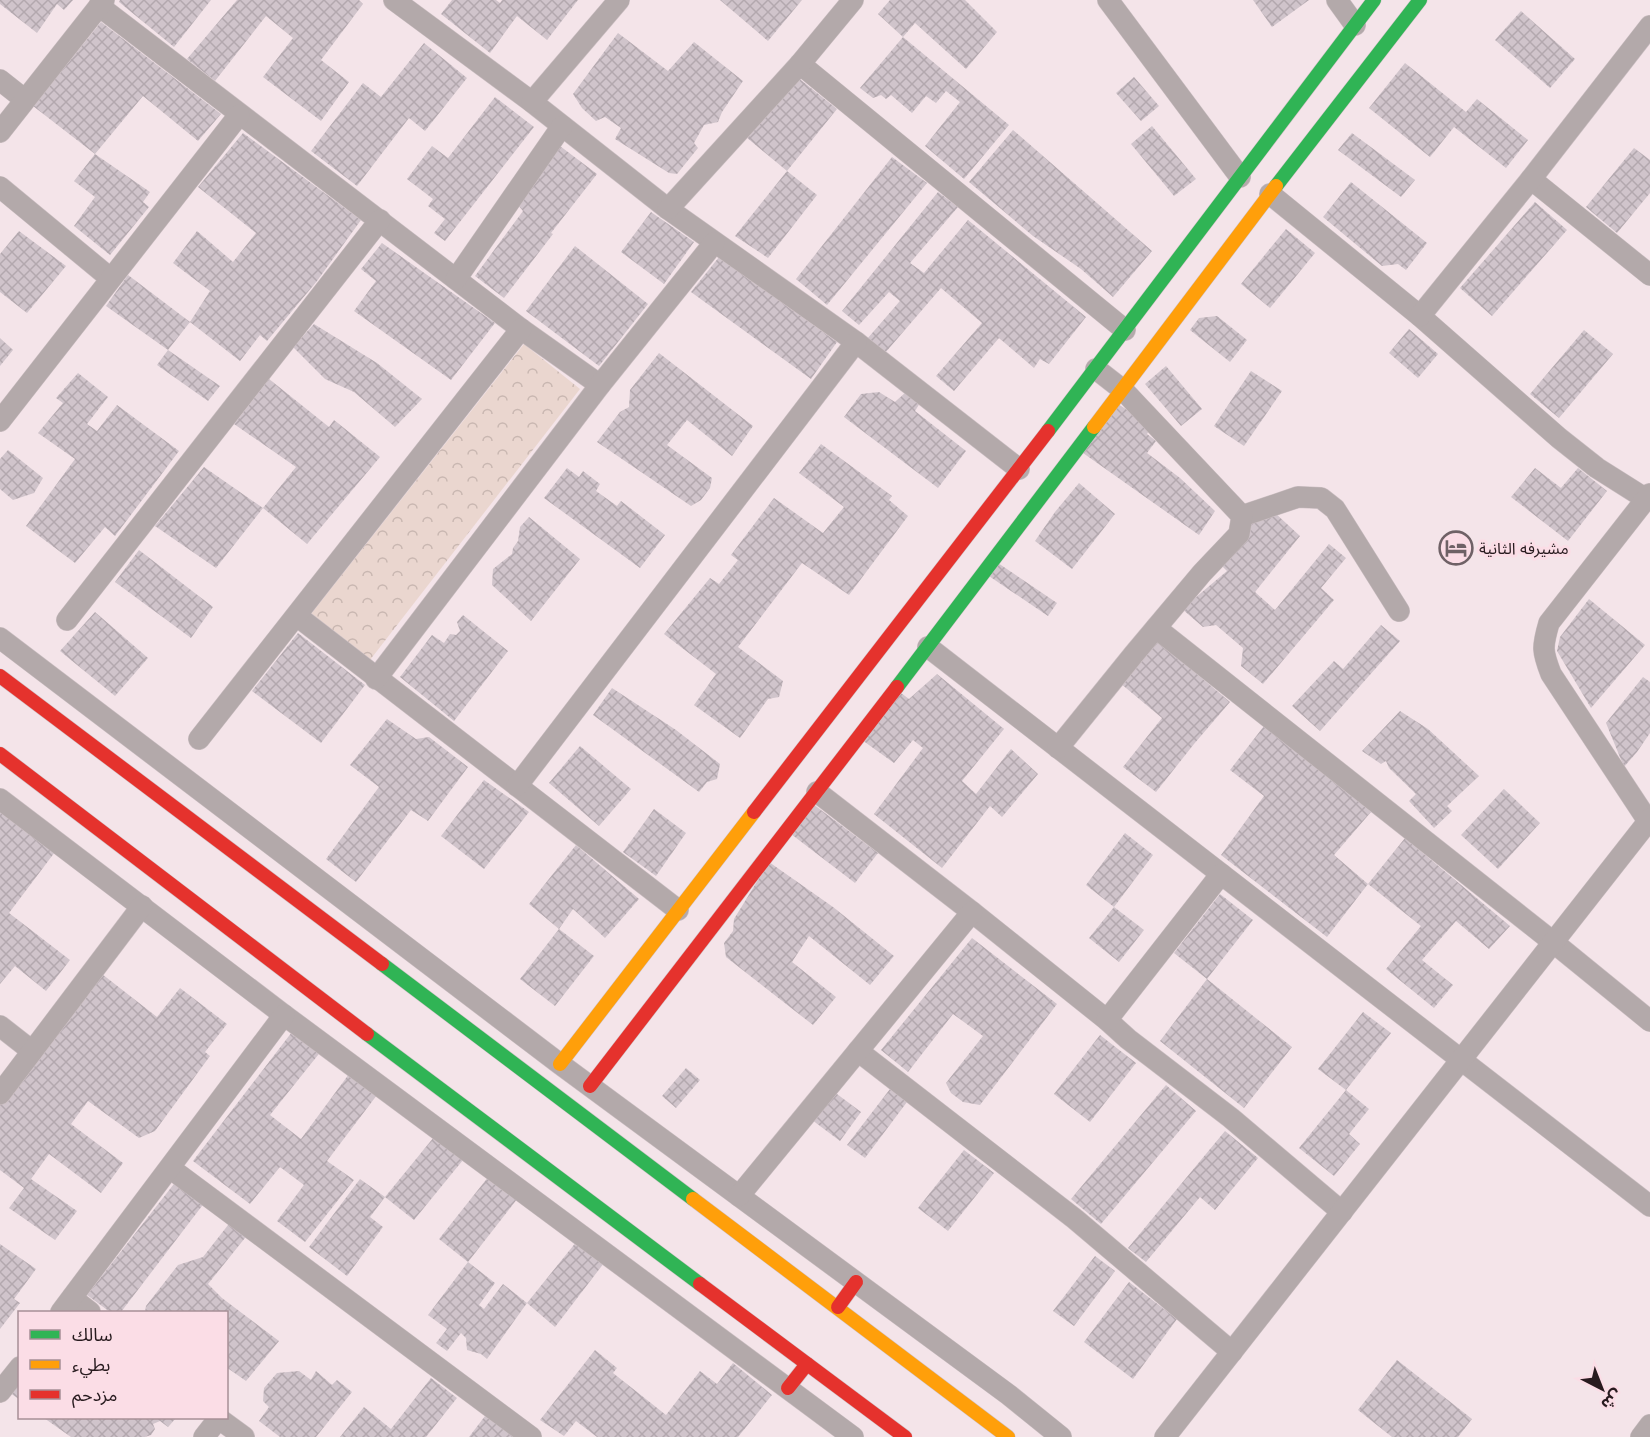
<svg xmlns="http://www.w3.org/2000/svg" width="1650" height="1437" font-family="'DM Sans','Noto Sans Arabic',sans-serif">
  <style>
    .park { fill: url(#park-crowns) }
    .building { fill: url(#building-cross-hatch) }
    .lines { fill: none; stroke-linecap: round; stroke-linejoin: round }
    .street-casing { stroke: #cec1c5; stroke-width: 22 }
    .fast-casing { stroke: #cec1c5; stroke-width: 15 }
    .slow-casing { stroke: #cec1c5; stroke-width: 15 }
    .jam-casing { stroke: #cec1c5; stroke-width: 15 }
    .street { stroke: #b3a9aa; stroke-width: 21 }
    .fast { stroke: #30b455; stroke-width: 14 }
    .slow { stroke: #ff9f0a; stroke-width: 14 }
    .jam { stroke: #e5322d; stroke-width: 14 }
    .labels { text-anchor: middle; stroke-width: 6; stroke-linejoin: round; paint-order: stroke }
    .poi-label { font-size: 16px; fill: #281b1f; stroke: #fbdde6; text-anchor: start }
  </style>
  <defs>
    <pattern id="park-crowns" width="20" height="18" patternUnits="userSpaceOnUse" patternTransform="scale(1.5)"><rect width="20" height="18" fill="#ead6cf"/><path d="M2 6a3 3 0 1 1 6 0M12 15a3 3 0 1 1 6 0" fill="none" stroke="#c9b7b1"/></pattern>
    <pattern id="building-cross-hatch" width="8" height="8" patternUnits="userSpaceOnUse" patternTransform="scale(1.5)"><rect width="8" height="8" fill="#d0c4cb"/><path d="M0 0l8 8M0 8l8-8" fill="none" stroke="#b3a8ae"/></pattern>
  </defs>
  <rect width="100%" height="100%" fill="#f4e4e9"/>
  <polygon class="park" points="524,344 580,389 370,660 311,614"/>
  <g class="building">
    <polygon points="0,0 73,0 64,10 57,4 37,33 0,4"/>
    <polygon points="120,0 211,0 174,47 119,2"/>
    <polygon points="237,0 359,0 363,4 321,60 349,82 321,121 263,77 293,38 266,16 215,81 187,59"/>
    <polygon points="452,0 496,0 500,3 502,0 578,0 547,40 517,16 490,53 441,14"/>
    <polygon points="720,0 802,0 768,41"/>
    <polygon points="890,0 965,0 997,32 966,69 915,23 903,37 878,14"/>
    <polygon points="1253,0 1309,0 1272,27"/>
    <polygon points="1521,11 1575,59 1550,88 1495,40"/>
    <polygon points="101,22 221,114 198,141 143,96 95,154 150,192 143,202 149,207 110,255 74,226 95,197 74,181 95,154 33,106"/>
    <polygon points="618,33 668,71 694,42 743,81 722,112 718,122 704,125 694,143 698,148 677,174 669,173 615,139 621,128 605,117 596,121 582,108 573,94"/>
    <polygon points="903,37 1009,125 964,179 925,146 960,102 946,91 936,103 926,96 912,113 891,95 886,99 881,95 873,98 860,88"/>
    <polygon points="424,43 467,78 425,131 409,118 357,186 311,151 363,83 381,97"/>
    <polygon points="1405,63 1466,112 1477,99 1528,140 1506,168 1454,127 1430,157 1369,108"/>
    <polygon points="796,76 837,109 787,171 817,195 768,258 735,236 787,171 746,137"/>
    <polygon points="1134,77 1159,106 1141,121 1116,93"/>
    <polygon points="495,97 534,127 445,241 434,233 445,219 428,206 433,199 407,179 432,146 448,158"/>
    <polygon points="1152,126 1196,179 1174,196 1131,144"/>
    <polygon points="1013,130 1152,251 1113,297 1081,269 1033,236 969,182"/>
    <polygon points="243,133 361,220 317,281 267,341 260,335 240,361 190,322 210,291 173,263 197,231 233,262 256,233 198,187"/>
    <polygon points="1352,133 1415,180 1401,197 1338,150"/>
    <polygon points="560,146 597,174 551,233 553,234 504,298 475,276 523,211 517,204"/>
    <polygon points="1634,148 1650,160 1650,193 1617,233 1586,207"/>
    <polygon points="892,157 927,183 827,305 796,279"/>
    <polygon points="1351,182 1427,243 1406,270 1398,264 1382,266 1323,217"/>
    <polygon points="938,192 958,207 910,263 924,273 968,220 1086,317 1049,364 1040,359 1034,368 999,338 954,391 936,376 982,323 941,288 885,353 867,339 900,301 889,292 859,325 842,311"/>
    <polygon points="1535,202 1567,230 1492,316 1460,288"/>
    <polygon points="651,212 694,242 664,284 621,252"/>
    <polygon points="1286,229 1315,253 1270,308 1241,284"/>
    <polygon points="19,231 66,266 27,313 0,292 0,254"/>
    <polygon points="382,243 495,323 451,380 354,311 376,281 361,269"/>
    <polygon points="575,246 648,304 599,366 526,311"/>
    <polygon points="719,257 837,342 811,379 691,292"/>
    <polygon points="128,275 190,322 168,350 106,306"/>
    <polygon points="1217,316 1247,340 1230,362 1190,330 1199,318"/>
    <polygon points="314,324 377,363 422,399 395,427 354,392 325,379 293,347"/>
    <polygon points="1409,329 1438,354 1418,378 1389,353"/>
    <polygon points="1584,330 1613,354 1559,418 1530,394"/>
    <polygon points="0,338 13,350 0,366"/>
    <polygon points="168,350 220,386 208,401 157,365"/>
    <polygon points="659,353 753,426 732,456 687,420 667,445 712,478 710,488 701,500 691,506 597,442 620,412 629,407 630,390"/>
    <polygon points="1166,366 1202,409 1181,426 1145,384"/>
    <polygon points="1251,371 1282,391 1244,446 1214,426"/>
    <polygon points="78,373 108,397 87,424 97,431 117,405 179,451 115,536 105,527 75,563 26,526 75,459 38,433 63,403 56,398"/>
    <polygon points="269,379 329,427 334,420 380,457 307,544 263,508 216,568 155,526 204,467 263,508 296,467 234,424"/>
    <polygon points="879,392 895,402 906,392 920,403 915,411 966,451 938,488 844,417 861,394"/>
    <polygon points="1118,404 1152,426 1147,434 1156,441 1147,453 1180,478 1215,511 1199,535 1083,453"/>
    <polygon points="821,444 892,496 889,500 908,516 849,595 802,563 738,647 783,681 779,697 768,699 740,738 694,705 716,674 664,634 710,578 719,584 738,560 731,555 774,498 823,533 844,507 799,473"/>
    <polygon points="8,450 43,478 34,493 13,500 0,489 0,459"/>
    <polygon points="567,468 579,477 583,471 600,484 596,491 617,506 621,501 665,535 640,568 544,498"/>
    <polygon points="1535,468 1561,488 1578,468 1607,491 1568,541 1511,497"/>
    <polygon points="1079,483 1115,514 1072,569 1035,541 1055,512"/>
    <polygon points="1259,512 1274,512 1300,536 1255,592 1275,610 1329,544 1346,558 1321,588 1334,600 1263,684 1241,666 1243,648 1216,625 1203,627 1182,609 1227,571 1220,564"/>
    <polygon points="529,517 580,559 531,621 492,585 493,569 512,554 513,548 518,541 520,527"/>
    <polygon points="139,550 213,607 191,638 115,582"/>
    <polygon points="995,561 1057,603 1048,616 986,574"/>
    <polygon points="1589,599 1645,645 1591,708 1557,651 1560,637"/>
    <polygon points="95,612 148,658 115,696 60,651"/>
    <polygon points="463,615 508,651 454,721 400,677 432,635 444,643 450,634 456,635 460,631 457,622"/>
    <polygon points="1381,625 1400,641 1320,731 1292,706 1334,661 1343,669"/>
    <polygon points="298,633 365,685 321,743 252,691"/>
    <polygon points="1160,635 1203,668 1197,674 1230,702 1194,744 1156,792 1123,767 1162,718 1120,683"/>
    <polygon points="937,674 1004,729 962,781 976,794 1011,749 1038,774 1002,817 990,806 942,868 874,814 923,748 913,740 894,763 862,740 901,693 909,699"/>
    <polygon points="1643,677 1650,682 1650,733 1637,752 1624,767 1606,723"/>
    <polygon points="612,688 676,730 720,764 717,779 707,782 699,792 593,715"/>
    <polygon points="1400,711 1428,729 1479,776 1447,806 1452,811 1434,828 1409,801 1416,794 1389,768 1386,761 1381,764 1362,751"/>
    <polygon points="387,719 416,739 429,737 468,767 428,821 411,810 356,882 326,859 379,787 350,765"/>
    <polygon points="1264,726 1302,751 1371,812 1334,855 1368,884 1327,937 1221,855 1264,796 1230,770"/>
    <polygon points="580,746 631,789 599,826 549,783"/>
    <polygon points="484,780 529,812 484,869 441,836"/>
    <polygon points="1504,789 1540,823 1498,869 1461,835"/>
    <polygon points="0,803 58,848 9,913 70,960 46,991 15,966 0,984"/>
    <polygon points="813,804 878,853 855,883 791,834"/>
    <polygon points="654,809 686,833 656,876 623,852"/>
    <polygon points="1125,833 1153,855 1114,907 1086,885"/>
    <polygon points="1405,838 1510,926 1489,949 1456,921 1422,960 1453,985 1434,1008 1386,969 1421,926 1368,884"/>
    <polygon points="576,845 639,899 605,938 573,909 559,929 529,904"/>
    <polygon points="769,862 833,907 894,956 870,985 809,936 792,962 836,997 813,1025 726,957 724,943 733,931 734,919"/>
    <polygon points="1220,894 1253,920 1207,979 1292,1047 1244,1108 1160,1041 1207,979 1174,953"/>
    <polygon points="1114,907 1144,930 1119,962 1089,938"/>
    <polygon points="559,929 594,956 555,1006 520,979"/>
    <polygon points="972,938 1057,1004 980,1105 963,1102 951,1093 946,1083 983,1036 953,1014 908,1072 881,1050"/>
    <polygon points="93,967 157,1017 180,988 227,1024 205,1052 210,1056 155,1131 139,1138 88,1101 71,1124 123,1163 101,1193 49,1154 31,1179 77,1211 55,1240 9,1208 24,1188 0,1170 0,1088"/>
    <polygon points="1363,1012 1391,1033 1346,1090 1318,1069"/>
    <polygon points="295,1028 322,1050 270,1115 301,1139 349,1074 377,1095 327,1161 354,1180 305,1242 277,1221 304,1185 280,1167 250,1204 193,1161"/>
    <polygon points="1100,1035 1136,1063 1090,1122 1054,1094"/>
    <polygon points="686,1068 700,1080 676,1108 662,1096"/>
    <polygon points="1166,1085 1196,1111 1101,1224 1071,1199"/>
    <polygon points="890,1089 907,1102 865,1158 847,1145"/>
    <polygon points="1346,1090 1369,1109 1349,1134 1360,1144 1334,1176 1299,1148"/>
    <polygon points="833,1091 861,1112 840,1141 812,1120"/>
    <polygon points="1225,1131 1258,1158 1215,1210 1200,1197 1146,1262 1128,1248"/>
    <polygon points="434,1137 463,1160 414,1220 385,1197"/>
    <polygon points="964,1150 994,1173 948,1231 918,1208"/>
    <polygon points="489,1176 518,1198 468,1262 439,1239"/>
    <polygon points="360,1179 385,1197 370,1217 383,1227 347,1276 309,1247"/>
    <polygon points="177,1180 205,1202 121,1312 110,1312 87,1295"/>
    <polygon points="232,1220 249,1233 208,1284 222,1298 279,1341 246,1381 226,1367 226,1312 145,1312 146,1306 178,1265 203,1257"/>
    <polygon points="577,1241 604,1263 555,1327 527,1303"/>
    <polygon points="0,1244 36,1269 14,1299 20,1303 0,1329"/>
    <polygon points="1095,1256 1115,1271 1074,1326 1053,1311"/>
    <polygon points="468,1262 495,1283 479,1305 484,1309 503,1284 527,1303 487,1359 481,1354 467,1350 466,1338 461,1333 447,1351 436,1343 447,1329 428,1315"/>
    <polygon points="1129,1282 1177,1319 1133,1379 1084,1342"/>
    <polygon points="595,1350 617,1368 613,1373 666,1415 700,1371 717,1384 733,1363 772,1395 738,1437 597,1437 576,1421 564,1436 540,1420"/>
    <polygon points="1397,1360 1472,1419 1458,1437 1392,1437 1358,1410"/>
    <polygon points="20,1370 20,1400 6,1390"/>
    <polygon points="299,1371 311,1380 316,1371 332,1385 337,1380 352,1392 316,1437 280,1437 259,1421 269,1407 263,1401 264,1388 277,1373"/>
    <polygon points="431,1378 457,1398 426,1437 340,1437 364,1407 391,1429"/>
    <polygon points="485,1416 520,1437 469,1437"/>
    <polygon points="44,1418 176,1418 168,1427 160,1421 153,1424 155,1429 151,1435 145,1437 71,1437"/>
  </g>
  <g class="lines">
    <defs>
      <g id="street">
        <polyline points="394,0 532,102 668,209 856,342 1019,469"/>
        <polyline points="1108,0 1240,177"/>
        <polyline points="1337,0 1355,25"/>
        <polyline points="99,6 521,329 600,385"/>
        <polyline points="800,64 1125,330"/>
        <polyline points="0,80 24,99"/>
        <polyline points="532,102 619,0"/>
        <polyline points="0,132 104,0"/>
        <polyline points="1531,179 1650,275"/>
        <polyline points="0,187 110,278"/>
        <polyline points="1270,194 1420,316 1559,438 1597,468 1646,499"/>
        <polyline points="668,209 800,64 853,0"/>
        <polyline points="456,279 562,126"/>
        <polyline points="1420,316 1531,179 1650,26"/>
        <polyline points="0,421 239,115"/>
        <polyline points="1242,516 1298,497 1321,498 1335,509 1399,611"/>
        <polyline points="297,616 678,910"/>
        <polyline points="67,620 380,220"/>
        <polyline points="1156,628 1553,942 1650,1021"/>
        <polyline points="0,638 560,1064 1009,1395 1061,1437"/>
        <polyline points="928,647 1650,1206"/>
        <polyline points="376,679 600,385 714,243"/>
        <polyline points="199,739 521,329"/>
        <polyline points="1058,748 1134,654 1202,573 1239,534 1242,516 1123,390 1096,369"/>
        <polyline points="517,786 856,342"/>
        <polyline points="817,792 972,912 1107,1020 1128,1039 1231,1118 1342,1212"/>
        <polyline points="0,799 284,1015 853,1437"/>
        <path d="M1648,821L1551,674C1542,651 1542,647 1549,623L1650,494"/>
        <polyline points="1107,1020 1221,874"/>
        <polyline points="0,1026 32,1051"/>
        <polyline points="858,1051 1075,1219 1232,1352"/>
        <polyline points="0,1094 142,906"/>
        <polyline points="170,1168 531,1437"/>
        <polyline points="739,1196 972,912"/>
        <polyline points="72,1298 90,1312"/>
        <polyline points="61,1312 284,1015"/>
        <polyline points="0,1392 20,1367"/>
        <polyline points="218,1418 244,1437"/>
        <polyline points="204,1437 219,1418"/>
        <polyline points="1165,1437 1650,819"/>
        <polyline points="1641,1437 1650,1425"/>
      </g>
      <g id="fast">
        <polyline points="1276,186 1420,0"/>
        <polyline points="1048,431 1374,0"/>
        <polyline points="897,687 1094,427"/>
        <polyline points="382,964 693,1199"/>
        <polyline points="367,1034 700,1284"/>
      </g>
      <g id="slow">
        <polyline points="1094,427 1276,186"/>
        <polyline points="560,1064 754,812"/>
        <polyline points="693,1199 1008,1437"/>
      </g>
      <g id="jam">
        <polyline points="0,676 382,964"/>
        <polyline points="0,754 367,1034"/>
        <polyline points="754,812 1048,431"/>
        <polyline points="590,1086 897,687"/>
        <polyline points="700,1284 905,1437"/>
        <polyline points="838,1307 856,1282"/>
        <polyline points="788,1388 807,1364"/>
      </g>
    </defs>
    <use href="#street" class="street-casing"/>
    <use href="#fast" class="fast-casing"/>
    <use href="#slow" class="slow-casing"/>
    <use href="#jam" class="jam-casing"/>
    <use href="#street" class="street"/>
    <use href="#fast" class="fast"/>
    <use href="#slow" class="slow"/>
    <use href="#jam" class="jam"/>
  </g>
  <defs>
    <symbol id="hotel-ring" viewBox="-11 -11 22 22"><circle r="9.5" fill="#fbdde6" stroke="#6f6166" stroke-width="1.5"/><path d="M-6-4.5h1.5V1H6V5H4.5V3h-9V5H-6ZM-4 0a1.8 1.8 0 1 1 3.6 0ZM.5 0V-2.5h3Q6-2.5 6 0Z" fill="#6f6166"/></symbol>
  </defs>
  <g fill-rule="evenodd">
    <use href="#hotel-ring" x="1437" y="529" width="38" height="38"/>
  </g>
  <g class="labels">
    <g class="poi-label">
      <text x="1479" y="554">مشيرفه الثانية</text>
    </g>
  </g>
  <rect x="18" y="1311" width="210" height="108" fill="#fbdde6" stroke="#a78f96" stroke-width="1.5"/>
  <rect x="30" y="1330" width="30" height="9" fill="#30b455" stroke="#a78f96" stroke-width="1.5"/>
  <text x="72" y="1341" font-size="18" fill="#281b1f">سالك</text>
  <rect x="30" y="1360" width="30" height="9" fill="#ff9f0a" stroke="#a78f96" stroke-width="1.5"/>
  <text x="72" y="1371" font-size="18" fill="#281b1f">بطيء</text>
  <rect x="30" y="1390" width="30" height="9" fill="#e5322d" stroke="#a78f96" stroke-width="1.5"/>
  <text x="72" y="1401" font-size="18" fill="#281b1f">مزدحم</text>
  <g transform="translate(1602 1389) rotate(138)" stroke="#fbdde6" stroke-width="4.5" paint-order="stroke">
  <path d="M0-4.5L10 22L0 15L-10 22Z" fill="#281b1f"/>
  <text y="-9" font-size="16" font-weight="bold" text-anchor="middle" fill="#281b1f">ش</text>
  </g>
</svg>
